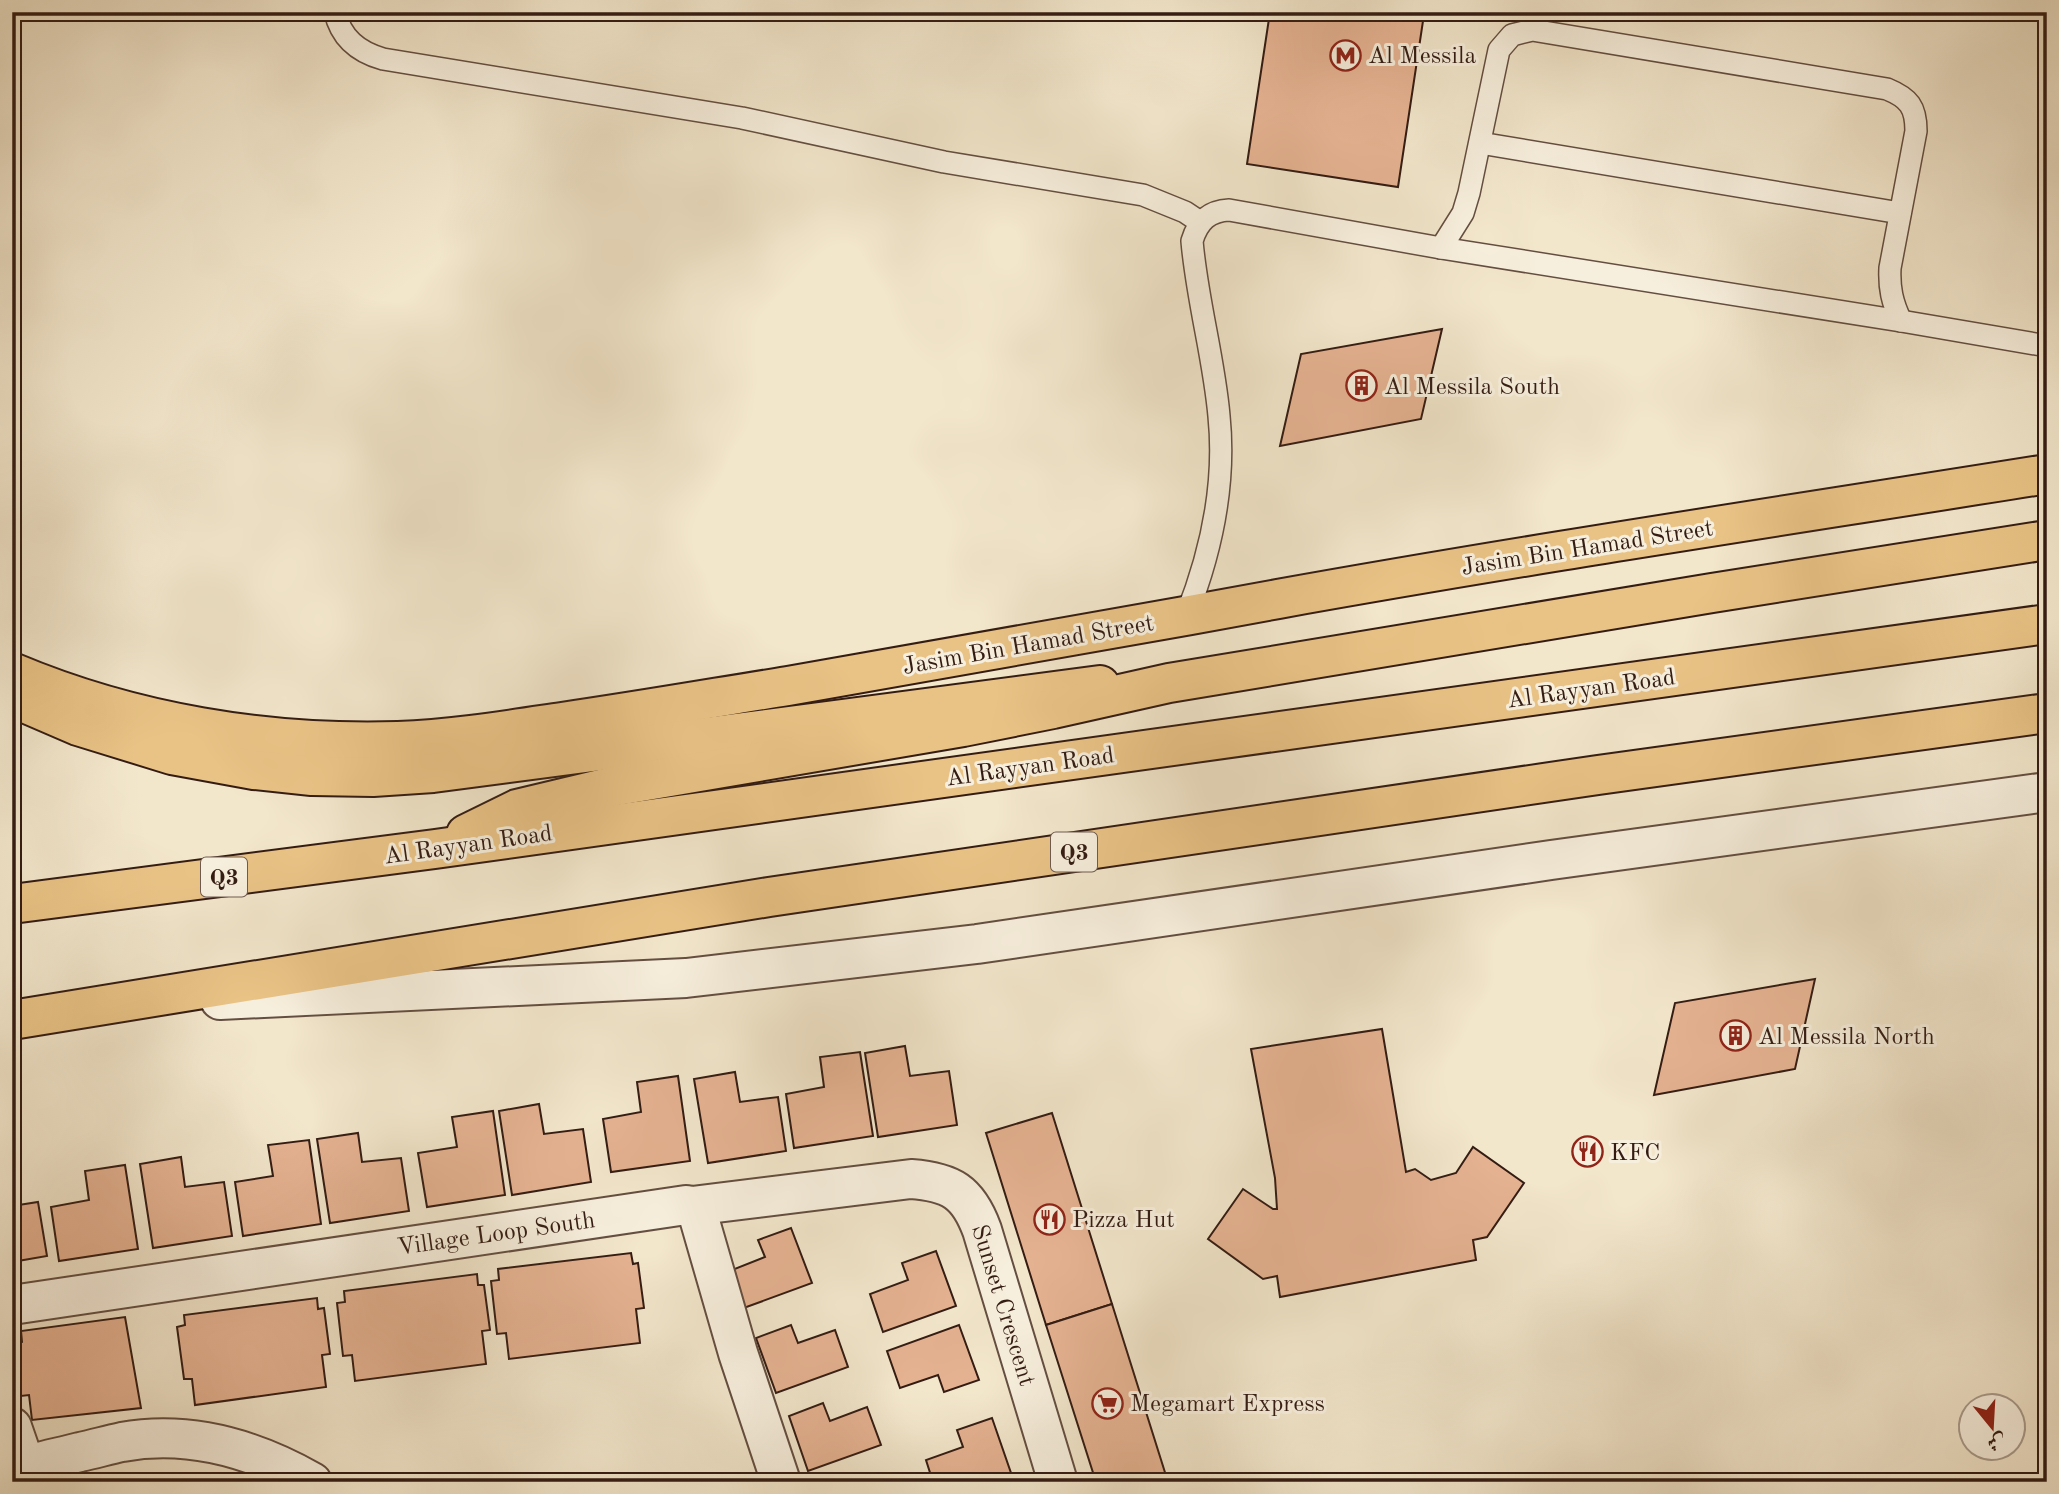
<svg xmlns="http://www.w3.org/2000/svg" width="2059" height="1494" font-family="'Old Standard TT',Amiri,serif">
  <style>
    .building { fill: #e5b291; stroke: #341c13; stroke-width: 2 }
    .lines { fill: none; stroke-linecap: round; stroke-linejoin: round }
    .lane-casing { stroke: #644e41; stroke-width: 24 }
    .street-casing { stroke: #644e41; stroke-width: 42 }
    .primary-casing { stroke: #341c13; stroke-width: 42 }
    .highway-casing { stroke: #341c13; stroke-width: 42 }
    .lane { stroke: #f7efdd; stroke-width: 21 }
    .street { stroke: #f7efdd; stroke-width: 38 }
    .primary { stroke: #e9c386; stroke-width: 38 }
    .highway { stroke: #e9c386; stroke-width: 38 }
    .labels { text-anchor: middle; stroke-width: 6; stroke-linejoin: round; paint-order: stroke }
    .shield { fill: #f7efdd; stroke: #6e5b50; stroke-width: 2 }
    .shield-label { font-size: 23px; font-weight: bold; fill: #341c13 }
    .poi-label { font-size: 24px; fill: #341c13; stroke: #f7efdd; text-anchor: start }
    .street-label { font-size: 24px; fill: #341c13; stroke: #f7efdd }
  </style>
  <rect width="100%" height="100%" fill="#f2e6cb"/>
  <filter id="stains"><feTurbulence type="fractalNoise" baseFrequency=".00286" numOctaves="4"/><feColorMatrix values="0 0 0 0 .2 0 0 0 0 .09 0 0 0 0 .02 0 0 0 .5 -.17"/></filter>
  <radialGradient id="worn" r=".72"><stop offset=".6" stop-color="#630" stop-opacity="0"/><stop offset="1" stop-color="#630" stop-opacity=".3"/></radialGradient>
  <g class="building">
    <polygon points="1270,12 1368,12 1423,21 1398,187 1247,164"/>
    <polygon points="1442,329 1421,419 1280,446 1301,354"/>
    <polygon points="1815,979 1795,1069 1654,1095 1675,1003"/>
    <polygon points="1382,1029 1406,1172 1415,1169 1431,1180 1456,1173 1473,1147 1524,1183 1487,1237 1473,1240 1476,1260 1280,1297 1277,1276 1263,1279 1208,1239 1243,1189 1273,1209 1277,1209 1275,1178 1251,1049"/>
    <polygon points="905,1046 910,1076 949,1071 957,1125 878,1137 865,1053"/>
    <polygon points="860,1052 873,1136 794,1148 786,1094 824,1087 820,1057"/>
    <polygon points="735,1072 740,1102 778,1097 786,1151 708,1163 694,1079"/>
    <polygon points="678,1076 690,1161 611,1172 603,1119 641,1112 637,1082"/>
    <polygon points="539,1104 544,1134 583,1129 591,1182 512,1195 499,1111"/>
    <polygon points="493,1111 505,1195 427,1207 418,1153 457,1147 452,1117"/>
    <polygon points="1052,1113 1112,1304 1046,1325 986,1133"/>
    <polygon points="358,1133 362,1162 401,1158 409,1211 330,1223 317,1139"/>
    <polygon points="309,1140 321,1224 243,1236 235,1182 273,1176 268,1145"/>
    <polygon points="181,1157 185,1187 224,1182 232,1236 153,1248 140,1164"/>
    <polygon points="125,1165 138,1249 59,1261 51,1207 89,1200 85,1171"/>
    <polygon points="38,1202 47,1256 12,1262 12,1206"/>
    <polygon points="791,1228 812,1283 741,1309 727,1272 765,1257 758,1240"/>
    <polygon points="936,1251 956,1306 883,1332 870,1294 908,1280 902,1263"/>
    <polygon points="631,1253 633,1264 638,1263 644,1308 636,1309 640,1343 509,1359 506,1333 497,1334 491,1281 499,1280 498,1269"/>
    <polygon points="477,1274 478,1285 484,1285 490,1330 482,1331 486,1364 355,1381 352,1355 343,1356 337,1303 345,1302 344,1291"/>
    <polygon points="317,1298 318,1309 324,1308 330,1354 322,1355 326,1387 195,1405 192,1379 184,1379 177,1327 185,1325 184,1315"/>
    <polygon points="1112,1304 1168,1482 1096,1482 1046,1325"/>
    <polygon points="125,1317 141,1408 32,1420 29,1395 21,1396 14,1343 22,1342 21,1331"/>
    <polygon points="791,1325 798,1343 835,1330 848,1367 776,1393 756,1338"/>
    <polygon points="959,1325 979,1380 944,1392 938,1375 900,1388 887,1351"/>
    <polygon points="823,1403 830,1421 867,1407 881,1445 808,1471 789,1416"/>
    <polygon points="992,1418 1011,1473 986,1482 933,1482 926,1460 963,1447 957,1430"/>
  </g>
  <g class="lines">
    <defs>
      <g id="lane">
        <path d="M335,12C341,38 358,52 383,59L742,118L944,162L1143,195L1185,212L1200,222"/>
        <polyline points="1480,143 1900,213"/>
        <path d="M1441,248L1463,213L1469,193L1499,50L1512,35L1532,30L1887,89C1909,98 1916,107 1916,131L1890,268C1889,288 1892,302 1901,321"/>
        <path d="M1186,616C1211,553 1226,485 1219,416C1214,358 1197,300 1192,241C1198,221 1209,211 1229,210L1441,248L1901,321L2047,346"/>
      </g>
      <g id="street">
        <polyline points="220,1000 686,978 977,944 1551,860 2047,792"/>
        <path d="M692,1206L911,1179C951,1182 968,1192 982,1230L1058,1482"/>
        <polyline points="12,1305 686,1205 692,1206 697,1211 738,1353 781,1482"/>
        <polyline points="12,1427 31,1482"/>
        <path d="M12,1470C34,1462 57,1458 80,1452C94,1449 108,1445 122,1442C189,1430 254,1449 312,1482"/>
      </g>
      <g id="primary">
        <path d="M12,672C133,723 267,745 398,741C453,739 508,730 562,722C638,711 713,698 788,686C952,658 1115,629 1278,599C1534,553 1790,515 2047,474"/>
        <polyline points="13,698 78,726 172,755 254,770 312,776 373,777 433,773 1100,685"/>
      </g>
      <g id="highway">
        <polyline points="466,834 517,809 605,788 963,727 1053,709 1169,683 1712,593 2047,540"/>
        <polyline points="12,904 435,849 2047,624"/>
        <polyline points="12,1020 769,897 1598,775 2047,713"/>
      </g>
    </defs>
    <use href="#lane" class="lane-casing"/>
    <use href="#street" class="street-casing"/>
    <use href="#primary" class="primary-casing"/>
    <use href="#highway" class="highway-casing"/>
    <use href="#lane" class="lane"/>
    <use href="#street" class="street"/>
    <use href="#primary" class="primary"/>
    <use href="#highway" class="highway"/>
  </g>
  <defs>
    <symbol id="metro-ring" viewBox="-11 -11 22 22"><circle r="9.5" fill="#f7efdd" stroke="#8f2418" stroke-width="1.5"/><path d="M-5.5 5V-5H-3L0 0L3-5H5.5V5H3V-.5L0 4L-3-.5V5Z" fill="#8f2418"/></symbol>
    <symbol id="building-ring" viewBox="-11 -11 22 22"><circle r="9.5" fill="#f7efdd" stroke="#8f2418" stroke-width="1.5"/><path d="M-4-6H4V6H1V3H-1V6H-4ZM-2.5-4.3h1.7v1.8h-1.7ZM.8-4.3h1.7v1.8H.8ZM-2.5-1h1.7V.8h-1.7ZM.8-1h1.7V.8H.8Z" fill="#8f2418"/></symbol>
    <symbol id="restaurant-ring" viewBox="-11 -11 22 22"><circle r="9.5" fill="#f7efdd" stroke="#8f2418" stroke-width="1.5"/><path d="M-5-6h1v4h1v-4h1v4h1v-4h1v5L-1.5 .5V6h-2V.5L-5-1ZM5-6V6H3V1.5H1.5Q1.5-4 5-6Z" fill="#8f2418"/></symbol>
    <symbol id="supermarket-ring" viewBox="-11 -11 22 22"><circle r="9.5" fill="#f7efdd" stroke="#8f2418" stroke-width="1.5"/><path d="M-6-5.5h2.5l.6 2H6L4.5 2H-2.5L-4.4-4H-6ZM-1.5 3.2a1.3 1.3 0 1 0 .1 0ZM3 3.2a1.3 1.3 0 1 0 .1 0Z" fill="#8f2418"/></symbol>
  </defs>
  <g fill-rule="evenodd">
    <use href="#metro-ring" x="1328" y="38" width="35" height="35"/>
    <use href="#building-ring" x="1344" y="368" width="35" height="35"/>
    <use href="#building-ring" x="1718" y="1018" width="35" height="35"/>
    <use href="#restaurant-ring" x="1570" y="1134" width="35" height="35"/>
    <use href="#restaurant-ring" x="1032" y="1202" width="35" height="35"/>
    <use href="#supermarket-ring" x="1090" y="1386" width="35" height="35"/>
  </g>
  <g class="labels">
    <g class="shield">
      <rect x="1051" y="832.5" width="46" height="39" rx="5"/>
      <rect x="201" y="857.5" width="46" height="39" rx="5"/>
    </g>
    <g class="shield-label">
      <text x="1074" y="860">Q3</text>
      <text x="224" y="885">Q3</text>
    </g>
    <g class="poi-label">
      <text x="1368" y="63">Al Messila</text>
      <text x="1384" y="394">Al Messila South</text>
      <text x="1758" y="1044">Al Messila North</text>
      <text x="1610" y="1160">KFC</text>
      <text x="1072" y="1227">Pizza Hut</text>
      <text x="1130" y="1411">Megamart Express</text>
    </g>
    <g class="street-label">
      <text transform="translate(1587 547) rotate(-9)" y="8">Jasim Bin Hamad Street</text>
      <text transform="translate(1028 644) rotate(-10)" y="8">Jasim Bin Hamad Street</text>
      <text transform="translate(1591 688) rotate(-8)" y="8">Al Rayyan Road</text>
      <text transform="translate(1030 766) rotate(-8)" y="8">Al Rayyan Road</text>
      <text transform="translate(468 844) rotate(-8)" y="8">Al Rayyan Road</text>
      <text transform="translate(496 1233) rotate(-8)" y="8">Village Loop South</text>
      <text transform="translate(1004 1305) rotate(73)" y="8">Sunset Crescent</text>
    </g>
  </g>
  <rect width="2059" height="1494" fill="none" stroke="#f2e6cb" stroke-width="42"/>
  <rect x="14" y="14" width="2031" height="1466" fill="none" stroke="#341c13" stroke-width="3.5"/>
  <rect x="21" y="21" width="2017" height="1452" fill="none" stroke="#341c13" stroke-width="2"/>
  <g transform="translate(1992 1427) rotate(162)"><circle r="33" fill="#f7efdd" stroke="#a99b8c" stroke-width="2"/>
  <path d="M0-5L12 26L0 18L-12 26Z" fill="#8f2418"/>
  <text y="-10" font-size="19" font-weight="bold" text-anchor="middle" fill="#341c13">ش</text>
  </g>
  <rect width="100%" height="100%" filter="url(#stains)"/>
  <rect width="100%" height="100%" fill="url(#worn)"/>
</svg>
